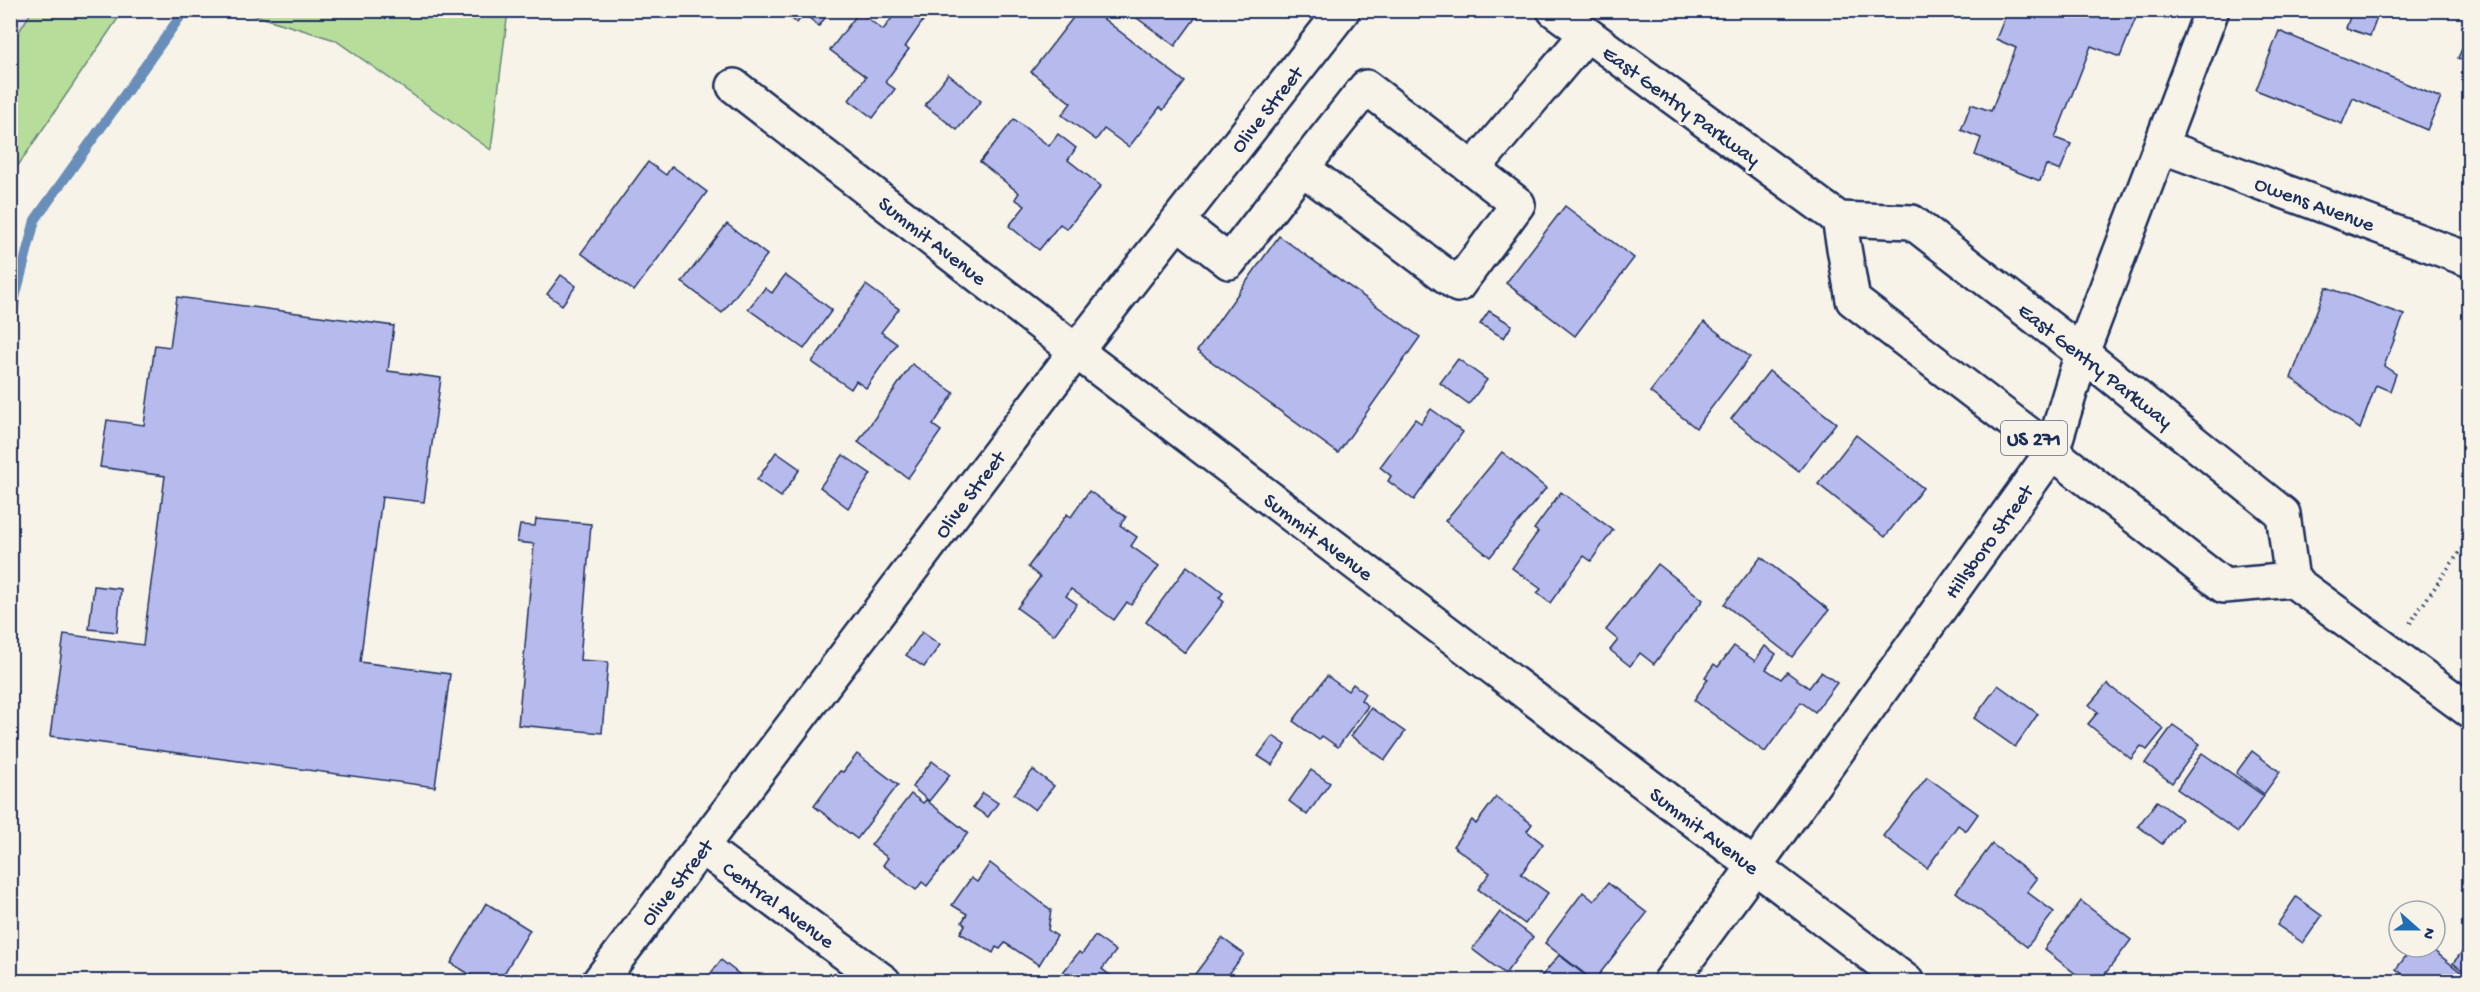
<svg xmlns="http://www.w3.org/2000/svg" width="2480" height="992" font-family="'Gochi Hand',sans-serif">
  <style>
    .built { fill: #e4e2e9 }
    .green { fill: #b6dd99; stroke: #68867c; stroke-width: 1.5 }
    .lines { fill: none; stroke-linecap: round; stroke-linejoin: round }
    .stream { stroke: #678eb9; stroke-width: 10 }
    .building { fill: #b7baec; stroke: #1b2f5e; stroke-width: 1.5 }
    .minor-casing { stroke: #1b2f5e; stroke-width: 38 }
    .major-casing { stroke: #1b2f5e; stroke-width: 38 }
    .path { stroke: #1b2f5e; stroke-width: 4; stroke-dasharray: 1.5 4.5; stroke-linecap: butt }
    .minor { stroke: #f7f3e8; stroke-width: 33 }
    .major { stroke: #f7f3e8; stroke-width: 33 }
    .labels { text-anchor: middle; stroke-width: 6; stroke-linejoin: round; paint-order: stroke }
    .shield { fill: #f7f3e8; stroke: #5d6a87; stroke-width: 1.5 }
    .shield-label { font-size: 20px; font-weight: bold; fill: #1b2f5e }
    .street-label { font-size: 21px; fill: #1b2f5e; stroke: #f7f3e8 }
  </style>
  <rect width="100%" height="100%" fill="#f7f3e8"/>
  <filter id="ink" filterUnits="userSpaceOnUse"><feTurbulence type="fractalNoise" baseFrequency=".0167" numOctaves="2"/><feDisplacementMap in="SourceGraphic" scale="12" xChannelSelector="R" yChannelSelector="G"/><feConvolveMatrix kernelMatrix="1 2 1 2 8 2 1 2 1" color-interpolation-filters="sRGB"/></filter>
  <g filter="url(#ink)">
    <polygon class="built" points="11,11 32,11 11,44"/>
    <g class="green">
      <polygon points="32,11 123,11 11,176 11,44"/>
      <polygon points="241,11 508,11 491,150 335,40"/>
    </g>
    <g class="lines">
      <polyline class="stream" points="10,343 15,298 35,220 185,10"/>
    </g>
    <g class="building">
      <polygon points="780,10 831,10 819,26 804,14 797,23"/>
      <polygon points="901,10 921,10 927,15 905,47 909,49 885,82 895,89 873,118 849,100 866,77 830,50 859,12 883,30 897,11"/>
      <polygon points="1079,10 1092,10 1185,82 1163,110 1160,107 1129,147 1104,129 1096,140 1062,115 1071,103 1031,72"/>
      <polygon points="1126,10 1201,10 1175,46"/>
      <polygon points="1987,10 2139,10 2120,57 2091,46 2055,138 2071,144 2060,171 2046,165 2040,181 1975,155 1981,138 1961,130 1971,104 1991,111 2016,48 1996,39 2005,17"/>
      <polygon points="2350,10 2380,10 2370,36 2346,28 2352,11"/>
      <polygon points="2279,31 2441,98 2427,130 2353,98 2342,124 2256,90"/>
      <polygon points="2468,35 2470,36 2470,63 2458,58"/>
      <polygon points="948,74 981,101 957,130 925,105"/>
      <polygon points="1014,119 1049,146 1058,134 1076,148 1068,160 1101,186 1067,229 1060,224 1039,250 1009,226 1025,206 1015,199 1019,193 980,162"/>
      <polygon points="648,162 666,175 672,166 707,192 634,291 581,253"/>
      <polygon points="1565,206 1634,258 1575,336 1506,283"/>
      <polygon points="727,224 767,255 722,313 682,282"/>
      <polygon points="1279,236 1420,337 1338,453 1197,351"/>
      <polygon points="561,275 576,286 562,305 547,294"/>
      <polygon points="785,275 832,310 804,349 748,309 765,288 772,293"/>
      <polygon points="866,285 899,309 881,332 897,344 866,388 856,381 851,389 812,362"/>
      <polygon points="2326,287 2404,315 2384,366 2396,374 2390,391 2376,385 2360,429 2291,378"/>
      <polygon points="177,297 394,326 388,371 441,378 424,502 382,497 360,662 450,674 435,787 50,736 64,634 143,645 165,476 100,467 107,420 144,425 155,345 170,347"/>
      <polygon points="1489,311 1512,325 1504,338 1480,324"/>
      <polygon points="1704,322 1750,357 1696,428 1650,392"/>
      <polygon points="1458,359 1487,380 1469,404 1440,383"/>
      <polygon points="912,364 954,393 933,425 941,431 908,478 858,442"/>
      <polygon points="1769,371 1836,423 1799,471 1731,419"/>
      <polygon points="1431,409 1463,432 1414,500 1388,481 1391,476 1380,467 1415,419 1421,423"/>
      <polygon points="1856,435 1923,488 1885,537 1818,484"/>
      <polygon points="776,452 800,469 781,497 757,480"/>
      <polygon points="1502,452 1546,488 1490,557 1445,521"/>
      <polygon points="843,455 871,474 848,508 820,487"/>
      <polygon points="1089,491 1126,517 1120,525 1137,537 1131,546 1159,566 1131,605 1127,602 1114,620 1071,589 1066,596 1077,604 1054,635 1017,608 1040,577 1028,567 1067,514 1071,517"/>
      <polygon points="1561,492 1613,530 1591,561 1584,556 1550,603 1537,593 1541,589 1512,568 1538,532 1534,529"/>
      <polygon points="536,519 591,524 580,660 608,662 602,733 518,725 534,544 517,542 520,525 535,526"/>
      <polygon points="1761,557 1829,610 1792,657 1724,604"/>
      <polygon points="1658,564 1703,600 1654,664 1640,653 1630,666 1610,650 1618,640 1606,630"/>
      <polygon points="1187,566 1223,593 1219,598 1224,602 1185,653 1146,622"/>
      <polygon points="94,586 121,589 117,632 89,629"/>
      <polygon points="922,632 940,645 924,667 906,655"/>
      <polygon points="1734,646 1755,661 1765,646 1776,654 1766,669 1781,679 1787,672 1809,688 1821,672 1837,683 1815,712 1801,702 1765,752 1694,700 1708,679 1705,677 1714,664 1718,667"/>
      <polygon points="1327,676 1348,691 1353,684 1365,693 1361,700 1368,706 1338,747 1322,736 1319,740 1293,721"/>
      <polygon points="2107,684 2164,729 2147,750 2141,746 2131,759 2088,724 2098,712 2089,705"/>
      <polygon points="1998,685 2038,714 2015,747 1974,718"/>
      <polygon points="1371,708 1405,732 1385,760 1351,736"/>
      <polygon points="2173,725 2200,744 2172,783 2145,763"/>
      <polygon points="1273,736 1286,745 1272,765 1258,756"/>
      <polygon points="2252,751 2280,772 2264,794 2236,773"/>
      <polygon points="2202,753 2264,796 2238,832 2177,789"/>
      <polygon points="857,754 898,785 857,839 814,806 840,771 843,772"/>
      <polygon points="932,761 950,775 929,801 912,787"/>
      <polygon points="1033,770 1054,786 1035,810 1014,794"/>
      <polygon points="1311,770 1330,783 1307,815 1289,801"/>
      <polygon points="1927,777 1978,814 1966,831 1958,825 1927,868 1883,836"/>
      <polygon points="983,793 998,803 988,817 973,807"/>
      <polygon points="911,794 923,803 926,800 968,833 927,886 922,882 916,890 883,865 888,858 871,845"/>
      <polygon points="1496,797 1532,824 1527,831 1543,844 1521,874 1548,893 1525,924 1478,889 1490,873 1453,846 1472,820 1476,824"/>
      <polygon points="2157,801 2181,819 2162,844 2138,826"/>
      <polygon points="1992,844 2037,879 2027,892 2054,912 2027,947 1956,892"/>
      <polygon points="990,863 1051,910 1048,930 1057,936 1039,965 1005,943 1000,949 996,947 993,953 960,933 965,925 962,922 967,914 952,905 971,878 977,882"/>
      <polygon points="1608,883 1647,913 1594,981 1545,943 1583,892 1594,901"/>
      <polygon points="2296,897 2322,916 2303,943 2277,925"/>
      <polygon points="2081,901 2131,940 2099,982 2086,982 2044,949"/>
      <polygon points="486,903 530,930 499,982 482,982 451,963"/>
      <polygon points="1500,912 1533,937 1505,974 1472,949"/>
      <polygon points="1095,936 1116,951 1102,969 1118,981 1122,977 1128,982 1067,982 1060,976 1079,952 1082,954"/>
      <polygon points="1222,938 1244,954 1223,982 1189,982"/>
      <polygon points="2470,942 2470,976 2453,963"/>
      <polygon points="2413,947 2429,947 2462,973 2455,982 2413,982 2396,969"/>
      <polygon points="1559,955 1590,979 1588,982 1537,982"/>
      <polygon points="721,960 749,982 704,982"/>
      <polygon points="2175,973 2187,982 2169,982"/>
    </g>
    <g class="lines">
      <defs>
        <g id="minor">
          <polyline points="734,86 1076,351 1907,982"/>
          <polyline points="2161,146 2470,260"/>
          <polyline points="1473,169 1366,87 1302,168 1458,285 1518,204 1473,169 1586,35"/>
          <polyline points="1178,222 1229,262 1302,168"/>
          <polyline points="703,848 884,982"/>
          <polyline points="599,982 1076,351 1343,10"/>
          <polyline points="1670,982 1754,867 2052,452 2082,353 2212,10"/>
        </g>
        <g id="major">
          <polyline points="1554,10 1839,219 1912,222 2082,353 2283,514 2292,580"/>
          <polyline points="1839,219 1853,300 2052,452 2224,586 2292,580 2470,711"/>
        </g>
      </defs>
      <use href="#minor" class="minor-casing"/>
      <use href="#major" class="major-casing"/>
      <polyline class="path" points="2410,623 2470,537"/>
      <use href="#minor" class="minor"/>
      <use href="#major" class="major"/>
    </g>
  </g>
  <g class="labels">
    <rect class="shield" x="2001" y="421" width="66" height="34" rx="4.5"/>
    <g class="shield-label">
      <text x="2034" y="445">US 271</text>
    </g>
    <g class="street-label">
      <text transform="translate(1682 105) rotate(36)" y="7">East Gentry Parkway</text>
      <text transform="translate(1266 109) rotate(-52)" y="7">Olive Street</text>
      <text transform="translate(2315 203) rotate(20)" y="7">Owens Avenue</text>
      <text transform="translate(933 240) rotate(38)" y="7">Summit Avenue</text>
      <text transform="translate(2096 365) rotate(38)" y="7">East Gentry Parkway</text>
      <text transform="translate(969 494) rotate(-53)" y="7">Olive Street</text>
      <text transform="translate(1319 536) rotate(37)" y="7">Summit Avenue</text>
      <text transform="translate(1988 541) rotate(-54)" y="7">Hillsboro Street</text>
      <text transform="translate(1705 830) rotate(37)" y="7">Summit Avenue</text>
      <text transform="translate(676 882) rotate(-52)" y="7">Olive Street</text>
      <text transform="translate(779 904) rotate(36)" y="7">Central Avenue</text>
    </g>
  </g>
  <rect width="2480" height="992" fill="none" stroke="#f7f3e8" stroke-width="36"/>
  <rect x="18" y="18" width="2444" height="956" fill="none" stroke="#1b2f5e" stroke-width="2" filter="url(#ink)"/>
  <g transform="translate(2417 929) rotate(111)"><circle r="28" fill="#f7f3e8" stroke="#9fa5b1" stroke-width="1.5"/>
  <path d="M0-4.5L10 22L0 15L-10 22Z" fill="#1f6fb2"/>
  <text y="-9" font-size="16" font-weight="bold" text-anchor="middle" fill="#1b2f5e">N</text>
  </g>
</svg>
